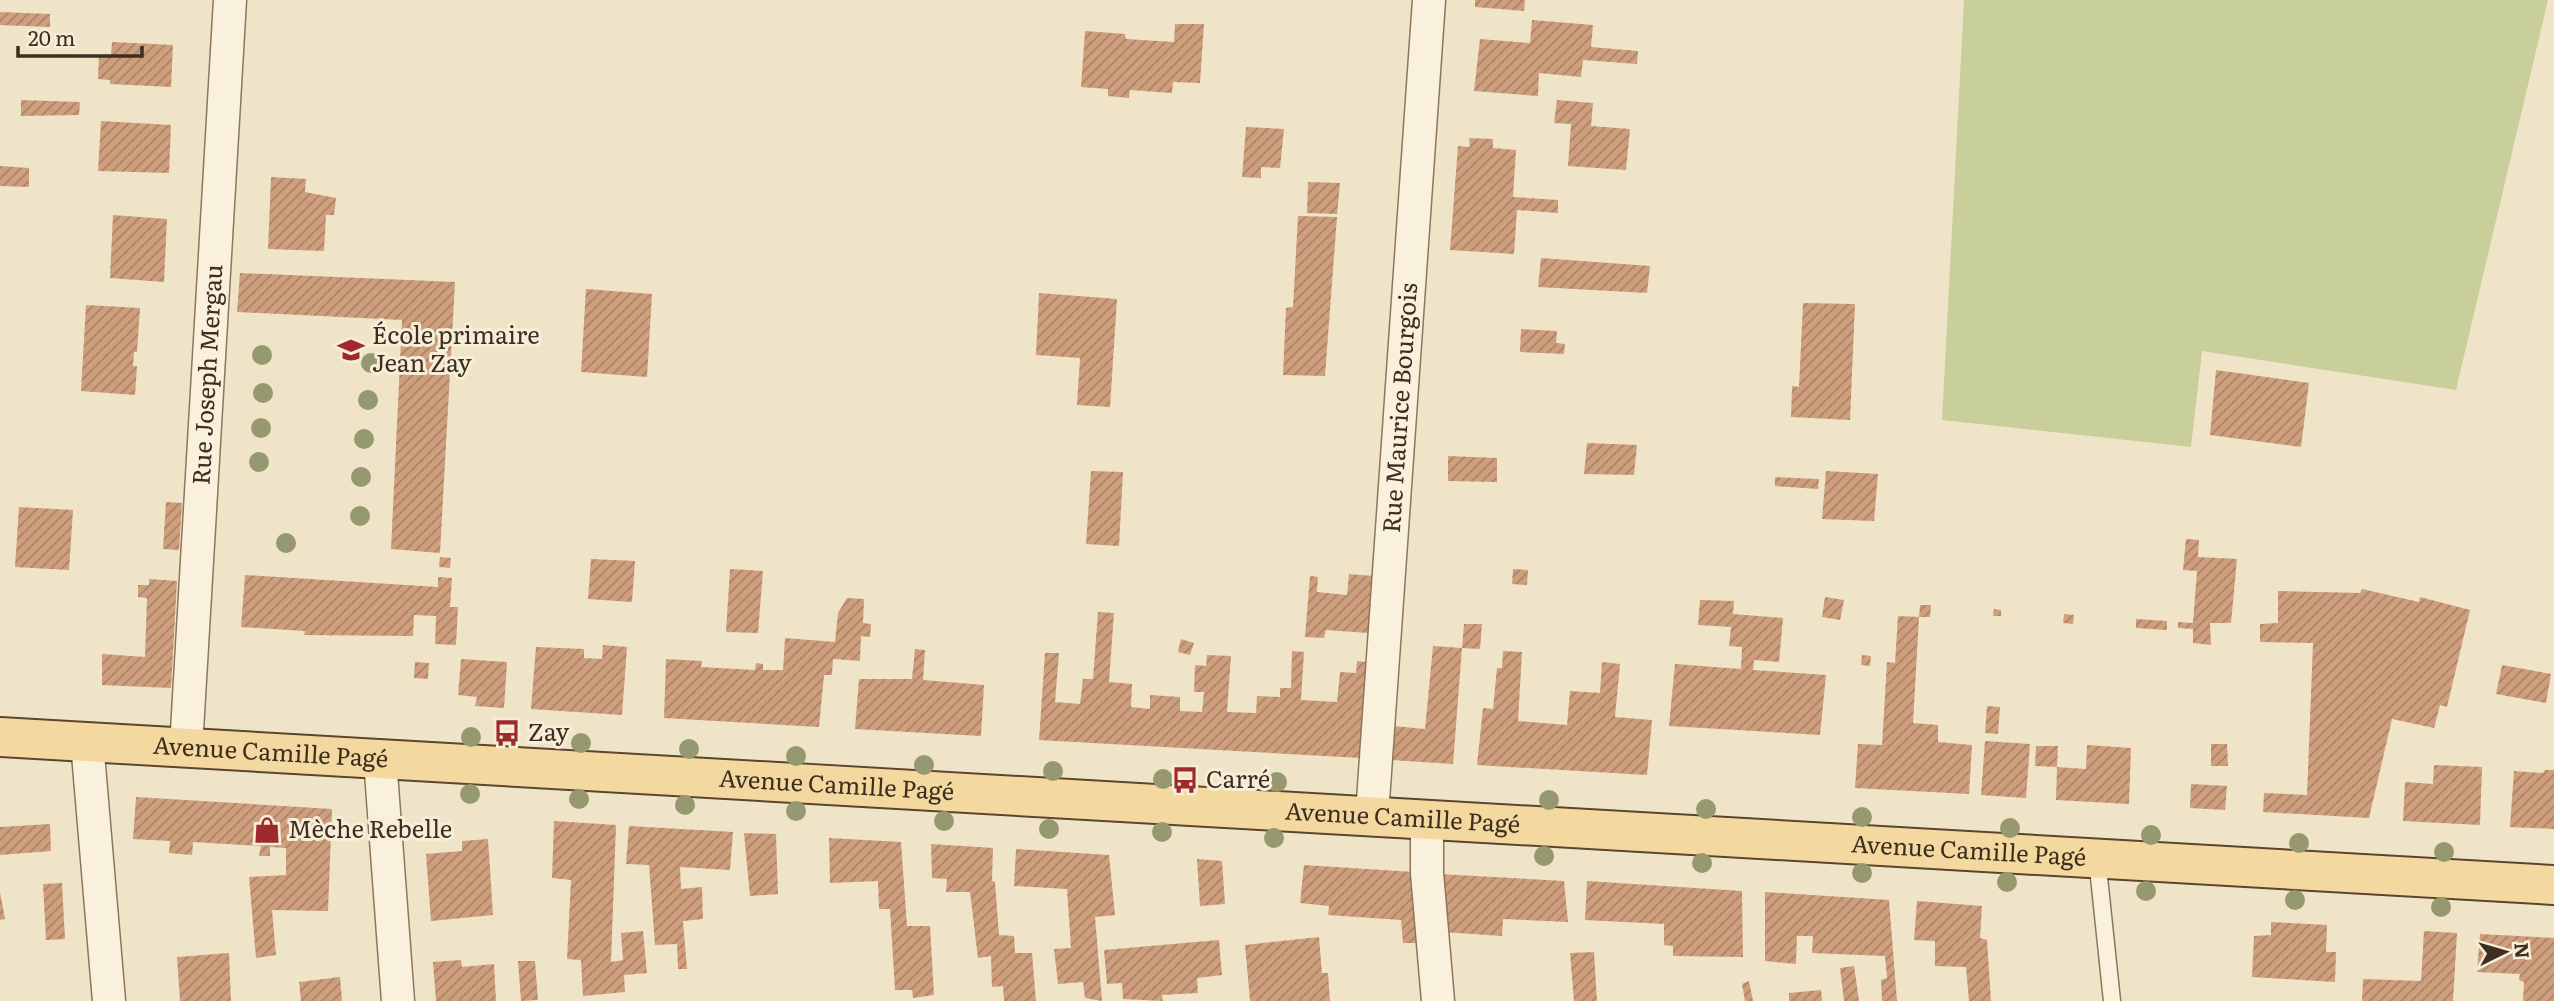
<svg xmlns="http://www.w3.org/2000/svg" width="2554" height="1001" font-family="Literata,serif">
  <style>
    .grass { fill: #c9cf9b }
    .building { fill: url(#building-hatch) }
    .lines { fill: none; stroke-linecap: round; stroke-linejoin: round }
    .lane-casing { stroke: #8d765c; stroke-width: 19 }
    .street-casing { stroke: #8d765c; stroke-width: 35 }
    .primary-casing { stroke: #5b4430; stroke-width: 42 }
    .lane { stroke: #faf1dc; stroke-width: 16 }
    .street { stroke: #faf1dc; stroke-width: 32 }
    .primary { stroke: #f3d9a0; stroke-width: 38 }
    .tree { fill: #96986f }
    .labels { text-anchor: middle; stroke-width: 6; stroke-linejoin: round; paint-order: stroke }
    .poi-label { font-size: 24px; fill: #3d2e20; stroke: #f7eed8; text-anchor: start }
    .street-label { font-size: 24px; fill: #3d2e20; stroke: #f7eed8 }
  </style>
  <defs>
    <pattern id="building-hatch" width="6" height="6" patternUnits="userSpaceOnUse" patternTransform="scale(1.75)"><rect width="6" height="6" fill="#cf9f7d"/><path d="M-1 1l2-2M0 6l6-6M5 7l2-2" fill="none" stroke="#a98266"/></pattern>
  </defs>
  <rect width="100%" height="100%" fill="#f0e4c8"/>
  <polygon class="grass" points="1964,0 2548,0 2456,390 2202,351 2191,447 1942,420"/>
  <g class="building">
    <polygon points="1475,0 1525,0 1524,11 1475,7"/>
    <polygon points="0,12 50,14 50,27 0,25"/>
    <polygon points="1532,20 1593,25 1591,47 1638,51 1637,64 1583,60 1581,77 1539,73 1538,96 1474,91 1480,39 1530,43"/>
    <polygon points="1175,24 1204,24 1200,83 1173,82 1172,93 1130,90 1129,98 1108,96 1108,89 1081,87 1085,31 1125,34 1126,39 1174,42"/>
    <polygon points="112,42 173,45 171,87 110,84 110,80 98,79 99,55 111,55"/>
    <polygon points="21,100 80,102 79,115 21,116"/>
    <polygon points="1557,100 1593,103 1591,126 1630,129 1626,170 1568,166 1571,124 1554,123"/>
    <polygon points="101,121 171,125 169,173 98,171"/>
    <polygon points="1246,127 1284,129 1280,168 1261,167 1261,178 1242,177"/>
    <polygon points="1469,138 1493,139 1493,148 1516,150 1513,197 1558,200 1558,213 1517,210 1514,254 1450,250 1458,146 1470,147"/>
    <polygon points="0,166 29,168 29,187 0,186"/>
    <polygon points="271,177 306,179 305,192 336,198 334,215 326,215 324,251 268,249"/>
    <polygon points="1308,182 1340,183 1337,214 1307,213"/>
    <polygon points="113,215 167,219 164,282 110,278"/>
    <polygon points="1298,216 1337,217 1325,376 1283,375 1286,308 1293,307"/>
    <polygon points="1541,258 1650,266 1647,293 1538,287"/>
    <polygon points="240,273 455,282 440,553 391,549 402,320 237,312"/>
    <polygon points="586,289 652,294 647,377 581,372"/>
    <polygon points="1039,293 1117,299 1110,407 1077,405 1080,358 1036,355"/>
    <polygon points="1803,303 1855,304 1850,420 1791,417 1792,386 1799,387"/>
    <polygon points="86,305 140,308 137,352 134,352 133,366 137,366 135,395 81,391"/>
    <polygon points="1521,329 1557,331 1556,343 1565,344 1564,354 1520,352"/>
    <polygon points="2216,370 2309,383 2301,447 2210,435"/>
    <polygon points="1587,443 1637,445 1634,475 1584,474"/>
    <polygon points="1448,456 1497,458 1497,482 1448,481"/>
    <polygon points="1091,471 1123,472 1119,546 1086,544"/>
    <polygon points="1826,471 1878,474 1874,521 1822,519"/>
    <polygon points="1775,477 1819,479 1818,489 1775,486"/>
    <polygon points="166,502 182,503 179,550 163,549"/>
    <polygon points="19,507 73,510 69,570 15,567"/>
    <polygon points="2186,539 2199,540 2198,557 2237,559 2231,623 2210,623 2211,645 2193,643 2193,629 2178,628 2178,622 2193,623 2197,571 2183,570"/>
    <polygon points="440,557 451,558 450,568 439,567"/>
    <polygon points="591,559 635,561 632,602 588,599"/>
    <polygon points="730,569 763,571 758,633 726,632"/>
    <polygon points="1513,569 1528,570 1527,585 1512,584"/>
    <polygon points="1349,574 1373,576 1369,633 1326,630 1324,638 1305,637 1310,576 1318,577 1317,592 1347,595"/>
    <polygon points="245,575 438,587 438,577 452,578 450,607 458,607 456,645 435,644 436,616 414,615 413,636 304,635 305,631 241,627"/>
    <polygon points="149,579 177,581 171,688 102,685 102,654 145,657 147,598 138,597 138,585 149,585"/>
    <polygon points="2362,589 2419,602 2420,597 2470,610 2447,707 2440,705 2434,728 2392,719 2369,818 2263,812 2264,793 2307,795 2313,643 2260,642 2260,624 2278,623 2278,591 2360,593"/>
    <polygon points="1825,597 1844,600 1840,620 1822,617"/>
    <polygon points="847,598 864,599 863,623 871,624 870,637 861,636 860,661 833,659 832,675 824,675 819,727 664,718 666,659 702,661 701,667 755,670 756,663 763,664 763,670 783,670 785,638 835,642 838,613"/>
    <polygon points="1700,600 1734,601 1733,614 1783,618 1779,662 1754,660 1753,670 1826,675 1820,735 1669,726 1675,664 1741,669 1742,647 1729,646 1731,627 1698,625"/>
    <polygon points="1920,605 1931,605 1930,617 1919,617"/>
    <polygon points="1994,609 2001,610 2001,616 1993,616"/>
    <polygon points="1098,612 1114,613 1109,682 1132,684 1131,707 1150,709 1150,695 1180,697 1180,711 1202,712 1204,692 1194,692 1195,665 1206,666 1207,655 1231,656 1227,712 1256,713 1257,696 1280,697 1280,688 1291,688 1292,651 1304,652 1301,700 1337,702 1340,672 1356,673 1357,661 1366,662 1360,758 1039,740 1045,653 1059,653 1055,702 1080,704 1083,679 1093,679"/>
    <polygon points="2064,614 2074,615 2073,624 2063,623"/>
    <polygon points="1898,616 1919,617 1913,723 1938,725 1938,742 1972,745 1969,794 1855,788 1858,744 1882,745 1887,662 1895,663"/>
    <polygon points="2136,619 2167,621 2167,630 2136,628"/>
    <polygon points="1464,624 1482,624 1480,649 1462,648 1453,764 1391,760 1394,726 1425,729 1433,646 1462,648"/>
    <polygon points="1181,639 1194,643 1190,655 1178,652"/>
    <polygon points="603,645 627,647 622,715 531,709 536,647 584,649 584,658 602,659"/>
    <polygon points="915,649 925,650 923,680 984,685 981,736 855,729 859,679 912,679"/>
    <polygon points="1503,651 1522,652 1518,721 1567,725 1570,691 1600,693 1602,662 1620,664 1615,717 1652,720 1647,775 1477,765 1483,708 1493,709 1497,668 1502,668"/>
    <polygon points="1862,655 1871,656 1870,666 1861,665"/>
    <polygon points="461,659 507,662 504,708 475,706 477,697 458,695"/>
    <polygon points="415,662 429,663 428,679 414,678"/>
    <polygon points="2502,665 2551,674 2546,703 2496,694"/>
    <polygon points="1987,706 2000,707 1998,734 1985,733"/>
    <polygon points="1985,741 2030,744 2026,798 1981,795"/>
    <polygon points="2211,744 2227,744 2228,766 2211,766"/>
    <polygon points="2087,745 2131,748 2129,804 2056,800 2057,767 2086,769"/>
    <polygon points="2036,746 2058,746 2057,767 2035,766"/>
    <polygon points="2434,765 2482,767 2480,825 2403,821 2405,782 2433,784"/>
    <polygon points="2545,770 2554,770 2554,829 2510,827 2514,771 2543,773"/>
    <polygon points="2191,784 2227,786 2225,810 2190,808"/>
    <polygon points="136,797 332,809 328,911 272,910 276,955 256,958 249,877 286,875 286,848 270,847 270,856 259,856 261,846 193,842 192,855 169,853 170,841 133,839"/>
    <polygon points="554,821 616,825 611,962 623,960 621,933 643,931 647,973 624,975 625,992 583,996 581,960 567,959 571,880 552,878"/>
    <polygon points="50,824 51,851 0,855 0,827"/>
    <polygon points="629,826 733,832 730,870 680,867 681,889 702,887 703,919 683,921 687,969 678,969 677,944 655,945 649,865 626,864"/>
    <polygon points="744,833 776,834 778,894 750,896"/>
    <polygon points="829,838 901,842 907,926 930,926 934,995 913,998 912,990 895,990 890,909 879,909 878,881 830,883"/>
    <polygon points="488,839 493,915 431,921 426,854 462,851 462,841"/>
    <polygon points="931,844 993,848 992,881 995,882 999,935 1014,936 1015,953 1032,953 1036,1001 1004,1001 1003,986 992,987 991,956 978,958 970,892 946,892 947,879 932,878"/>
    <polygon points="1016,849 1109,855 1115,915 1095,917 1102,1001 1085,998 1083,982 1058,984 1054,949 1071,948 1067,889 1014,886"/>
    <polygon points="1197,859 1222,861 1225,904 1200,906"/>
    <polygon points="1304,865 1414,872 1420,943 1403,943 1401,920 1328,915 1329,906 1300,903"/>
    <polygon points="1439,874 1564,881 1568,922 1503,919 1502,936 1443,932"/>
    <polygon points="1587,881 1742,891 1743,957 1673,956 1673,946 1664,945 1664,924 1585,920"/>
    <polygon points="62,883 65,939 46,940 43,884"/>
    <polygon points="0,892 5,919 0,920"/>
    <polygon points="1765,892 1889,900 1897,1001 1882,1001 1881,980 1887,978 1885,956 1812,953 1813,936 1797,936 1796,964 1765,961"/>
    <polygon points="1917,901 1982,906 1980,938 1987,940 1991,1001 1969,1001 1966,967 1935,966 1935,941 1914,940"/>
    <polygon points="2271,922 2327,925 2326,952 2336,952 2335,982 2252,977 2254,936 2271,935"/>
    <polygon points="2424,931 2457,933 2453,1001 2362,1001 2363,979 2421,981"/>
    <polygon points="2480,934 2554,938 2554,1001 2523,1001 2524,982 2519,980 2520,974 2477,972"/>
    <polygon points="1319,937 1322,973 1328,973 1330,1001 1250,1001 1245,945"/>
    <polygon points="1219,940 1222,975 1197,978 1198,993 1162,995 1163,1001 1123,999 1122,983 1107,984 1104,950"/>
    <polygon points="1594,952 1597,1001 1574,1001 1570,953"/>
    <polygon points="229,953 231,1001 180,1001 177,957"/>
    <polygon points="461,960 462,967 494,964 496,1001 436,1001 433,962"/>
    <polygon points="518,961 535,961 538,1000 521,1001"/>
    <polygon points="1854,966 1859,1001 1844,1001 1840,968"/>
    <polygon points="340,977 342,1001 301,1001 299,982"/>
    <polygon points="1749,981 1753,1001 1745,1001 1742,984"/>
    <polygon points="1821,990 1822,1001 1789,1001 1789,993"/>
  </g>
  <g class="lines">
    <defs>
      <polyline id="lane" points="2097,858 2112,1001"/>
      <g id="street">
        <polyline points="87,742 109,1001"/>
        <path id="s1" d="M186,748L230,0"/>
        <polyline points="380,759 398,1001"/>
        <path id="s2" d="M1372,815L1429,0"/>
        <polyline points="1427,819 1427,873 1438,1001"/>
      </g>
      <g id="primary">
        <path id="s3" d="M0,737L2554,885"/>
      </g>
    </defs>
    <use href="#lane" class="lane-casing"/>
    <use href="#street" class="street-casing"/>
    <use href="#primary" class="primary-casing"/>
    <use href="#lane" class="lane"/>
    <use href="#street" class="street"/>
    <use href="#primary" class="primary"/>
  </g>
  <g class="tree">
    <circle cx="262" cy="355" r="10"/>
    <circle cx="371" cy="363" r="10"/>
    <circle cx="263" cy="393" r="10"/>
    <circle cx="368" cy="400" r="10"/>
    <circle cx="261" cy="428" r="10"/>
    <circle cx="364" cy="439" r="10"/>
    <circle cx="259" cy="462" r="10"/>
    <circle cx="361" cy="477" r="10"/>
    <circle cx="360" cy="516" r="10"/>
    <circle cx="286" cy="543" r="10"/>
    <circle cx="471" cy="737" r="10"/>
    <circle cx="581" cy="743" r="10"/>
    <circle cx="689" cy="749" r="10"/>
    <circle cx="796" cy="756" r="10"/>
    <circle cx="924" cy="765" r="10"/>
    <circle cx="1053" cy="771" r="10"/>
    <circle cx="1163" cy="779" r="10"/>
    <circle cx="1277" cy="782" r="10"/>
    <circle cx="470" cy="794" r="10"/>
    <circle cx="579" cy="799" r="10"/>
    <circle cx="1549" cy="800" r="10"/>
    <circle cx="685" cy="805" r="10"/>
    <circle cx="1706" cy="809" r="10"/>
    <circle cx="796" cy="811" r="10"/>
    <circle cx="1862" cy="817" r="10"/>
    <circle cx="944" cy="821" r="10"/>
    <circle cx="2010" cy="828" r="10"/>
    <circle cx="1049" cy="829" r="10"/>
    <circle cx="1162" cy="832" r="10"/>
    <circle cx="2151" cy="835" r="10"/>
    <circle cx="1274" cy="838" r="10"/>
    <circle cx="2299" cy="843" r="10"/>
    <circle cx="2444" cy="852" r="10"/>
    <circle cx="1544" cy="856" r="10"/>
    <circle cx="1702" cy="863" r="10"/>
    <circle cx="1862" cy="873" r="10"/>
    <circle cx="2007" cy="882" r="10"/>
    <circle cx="2146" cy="891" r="10"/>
    <circle cx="2295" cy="900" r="10"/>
    <circle cx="2441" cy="907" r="10"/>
  </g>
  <defs>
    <symbol id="school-bare" viewBox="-9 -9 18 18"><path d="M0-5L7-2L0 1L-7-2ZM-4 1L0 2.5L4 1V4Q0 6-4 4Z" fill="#9e2a2b" stroke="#f7eed8" stroke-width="2.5" paint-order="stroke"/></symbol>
    <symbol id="bus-bare" viewBox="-9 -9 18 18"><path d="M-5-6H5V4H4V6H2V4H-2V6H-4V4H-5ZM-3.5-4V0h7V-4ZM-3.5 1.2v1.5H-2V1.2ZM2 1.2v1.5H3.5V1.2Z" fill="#9e2a2b" stroke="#f7eed8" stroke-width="2.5" paint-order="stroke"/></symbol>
    <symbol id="shop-bare" viewBox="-9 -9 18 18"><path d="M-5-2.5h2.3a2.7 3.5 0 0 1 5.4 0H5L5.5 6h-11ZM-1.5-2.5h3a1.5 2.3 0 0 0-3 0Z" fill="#9e2a2b" stroke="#f7eed8" stroke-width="2.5" paint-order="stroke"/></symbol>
  </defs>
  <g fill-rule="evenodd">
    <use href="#school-bare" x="332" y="331" width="38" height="38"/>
    <use href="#bus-bare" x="488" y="714" width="38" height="38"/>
    <use href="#bus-bare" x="1166" y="761" width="38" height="38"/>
    <use href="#shop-bare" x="248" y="811" width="38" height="38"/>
  </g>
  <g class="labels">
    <g class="poi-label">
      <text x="372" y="344">École primaire<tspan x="372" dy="28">Jean Zay</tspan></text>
      <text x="528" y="741">Zay</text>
      <text x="1206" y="788">Carré</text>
      <text x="288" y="838">Mèche Rebelle</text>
    </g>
    <g class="street-label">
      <text dy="8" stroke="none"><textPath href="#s1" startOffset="374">Rue Joseph Mergau</textPath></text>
      <text dy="8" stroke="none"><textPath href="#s2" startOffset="408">Rue Maurice Bourgois</textPath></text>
      <text dy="8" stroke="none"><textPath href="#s3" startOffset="271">Avenue Camille Pagé</textPath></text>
      <text dy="8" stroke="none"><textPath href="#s3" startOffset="838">Avenue Camille Pagé</textPath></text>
      <text dy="8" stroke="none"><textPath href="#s3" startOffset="1405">Avenue Camille Pagé</textPath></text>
      <text dy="8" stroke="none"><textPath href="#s3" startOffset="1972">Avenue Camille Pagé</textPath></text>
    </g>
  </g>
  <g transform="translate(2505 952) rotate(85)" stroke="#f7eed8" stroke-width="5" paint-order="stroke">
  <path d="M0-5L12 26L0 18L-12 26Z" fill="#3d2e20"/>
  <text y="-10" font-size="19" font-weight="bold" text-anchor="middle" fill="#3d2e20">N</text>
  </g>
  <path d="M18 46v10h124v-10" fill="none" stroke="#3d2e20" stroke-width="3.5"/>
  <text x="28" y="46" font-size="21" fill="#3d2e20" stroke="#f7eed8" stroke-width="5" paint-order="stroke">20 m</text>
</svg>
